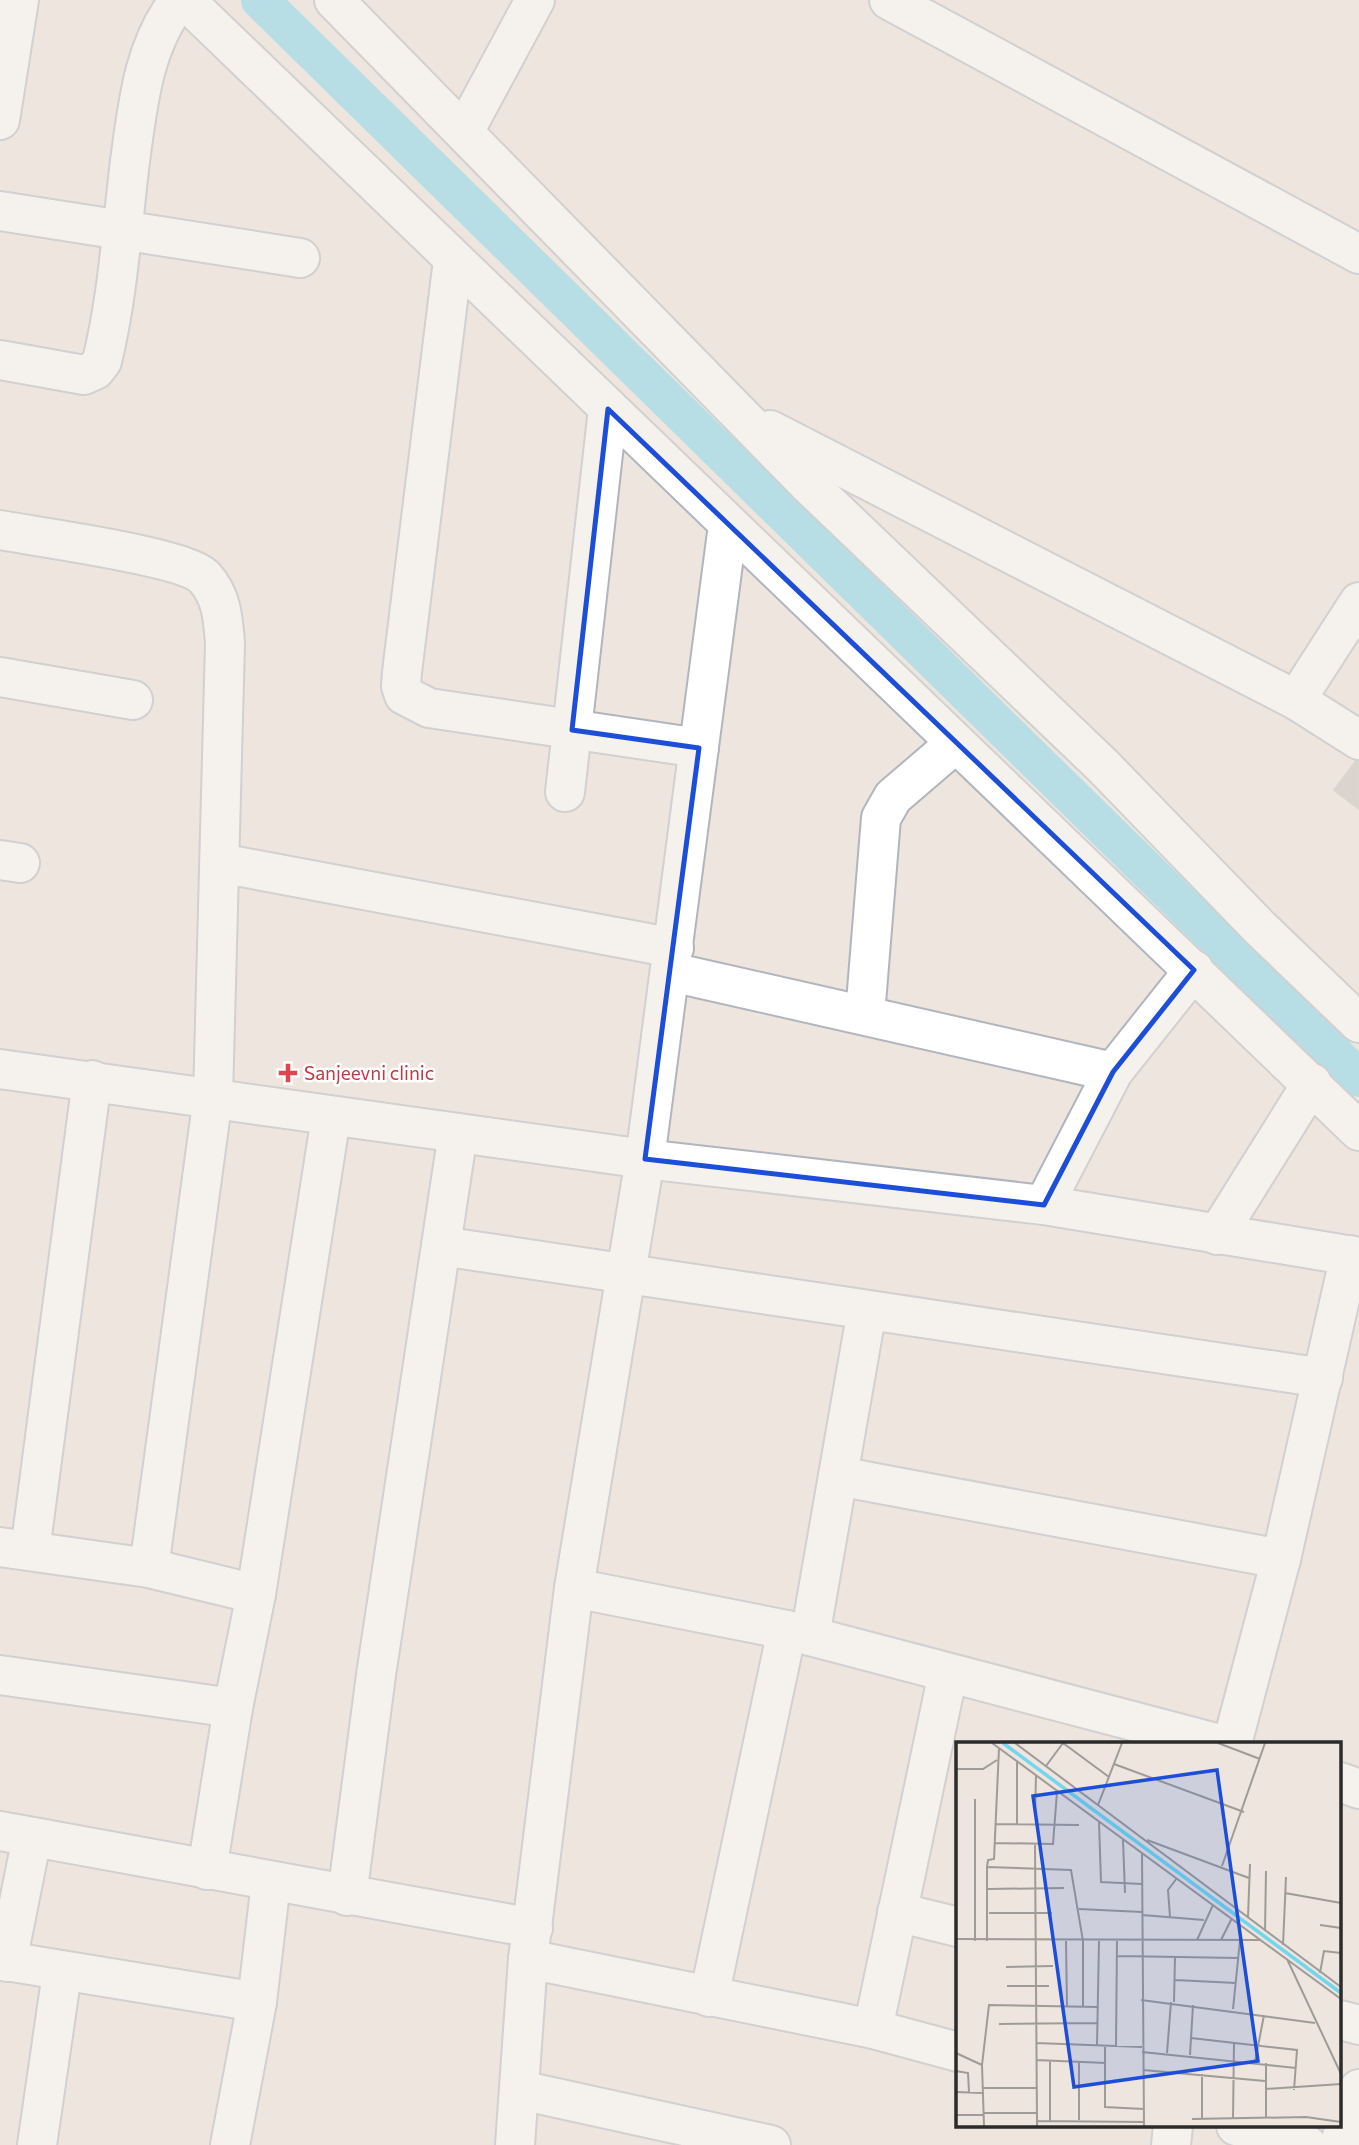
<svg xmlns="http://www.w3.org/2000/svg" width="1359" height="2145" font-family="Commissioner,sans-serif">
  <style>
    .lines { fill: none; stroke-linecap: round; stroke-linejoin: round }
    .canal { stroke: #73d6ec; stroke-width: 38 }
    .building { fill: #c5bfba; stroke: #c8c1b7; stroke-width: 2 }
    .street-casing { stroke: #b1b5be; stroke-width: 42 }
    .street { stroke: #fff; stroke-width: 38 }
    .marked { fill: none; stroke: #1d4ed8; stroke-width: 5; stroke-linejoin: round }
    .health-dot { fill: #e0444e; stroke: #fff; stroke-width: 2.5 }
    .labels { text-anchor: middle; stroke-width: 5; stroke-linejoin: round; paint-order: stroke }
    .health-label { font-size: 19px; fill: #be3a42; stroke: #fff; text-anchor: start }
    .inset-river { fill: none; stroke: #73d6ec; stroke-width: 3.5 }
    .inset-road { fill: none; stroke: #9f9b96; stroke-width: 2 }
    .view { fill: #1d4ed8; fill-opacity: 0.15; stroke: #1d4ed8; stroke-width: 3.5 }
    .inset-edge { fill: none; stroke: #2b2b2b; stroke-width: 3.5 }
  </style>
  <rect width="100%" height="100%" fill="#ede5de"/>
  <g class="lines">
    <polyline class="canal" points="260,0 1359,1078"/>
  </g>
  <polygon class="building" points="1359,757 1359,809 1334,790"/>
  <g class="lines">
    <defs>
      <g id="street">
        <polyline points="185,0 1359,1131"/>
        <polyline points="334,0 808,484 1103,766 1259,927 1359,1023"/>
        <polyline points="889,0 1359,254"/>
        <polyline points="0,120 19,0"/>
        <polyline points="465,130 535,0"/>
        <polyline points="0,211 300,258"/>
        <polyline points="453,260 402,672 401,686 404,695 429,708 699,748"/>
        <path d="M0,360L84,375L95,370L102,361C118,296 122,227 130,161C138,103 143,47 179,0"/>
        <polyline points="770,430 1296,700 1359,740"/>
        <path d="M0,530C36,537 185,556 205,578C222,597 223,619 225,643L213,1097L149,1568"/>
        <polyline points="0,677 133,700"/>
        <polyline points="1296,700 1359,602"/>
        <polyline points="565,792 608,409"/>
        <polyline points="0,860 20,863"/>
        <polyline points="220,863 674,948"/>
        <polyline points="671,972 1113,1072"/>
        <polyline points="865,1015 881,818 893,797 956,743"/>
        <polyline points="0,1069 645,1159 1044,1205 1359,1257"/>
        <polyline points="1044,1205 1113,1072 1194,970"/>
        <polyline points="1217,1235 1312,1083"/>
        <polyline points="441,1246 1323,1378"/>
        <polyline points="838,1476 1281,1559"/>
        <polyline points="0,1547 149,1568 256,1594"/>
        <polyline points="30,1551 92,1080"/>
        <polyline points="574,1588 787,1630 1220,1744"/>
        <polyline points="810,1636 867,1310"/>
        <polyline points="0,1675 233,1708"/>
        <polyline points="1232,1744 1281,1559 1350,1255"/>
        <polyline points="1340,1782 1359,1789"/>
        <polyline points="0,1831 533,1928"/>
        <polyline points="207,1870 233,1708 256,1594 331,1117"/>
        <polyline points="347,1896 376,1675 458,1133"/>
        <polyline points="897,1912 958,1927"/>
        <polyline points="528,1959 873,2029 958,2052"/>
        <polyline points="0,1960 257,2002"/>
        <polyline points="7,1962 32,1837"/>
        <polyline points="709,1997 787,1630"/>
        <polyline points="1340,2020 1359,2025"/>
        <polyline points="873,2029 948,1673"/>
        <polyline points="520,2090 771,2145"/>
        <polyline points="1236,2126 1307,2145"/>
        <polyline points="37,2145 62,1973"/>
        <polyline points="230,2145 257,2002 271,1882"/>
        <polyline points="515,2145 528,1959 574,1588 645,1159 728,525"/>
        <polyline points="1171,2145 1173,2126"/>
        <polyline points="1339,2145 1359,2089"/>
      </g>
    </defs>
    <use href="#street" class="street-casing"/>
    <use href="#street" class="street"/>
  </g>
  <path d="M0 0H1359V2145H0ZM608,409L1194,970L1113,1072L1044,1205L645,1159L699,748L572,730Z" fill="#ede5de" fill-opacity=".55" fill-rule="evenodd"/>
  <path class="marked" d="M608,409L1194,970L1113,1072L1044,1205L645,1159L699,748L572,730Z"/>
  <path class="health-dot" d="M284.5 1062.5h7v7h7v7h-7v7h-7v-7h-7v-7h7z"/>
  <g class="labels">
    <g class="health-label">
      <text x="304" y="1080">Sanjeevni clinic</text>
    </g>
  </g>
  <g transform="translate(956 1742)">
    <rect width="385" height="385" fill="#ede5de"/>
    <path class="inset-river" d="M47,1L385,251"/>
    <path class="inset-road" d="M36,1L385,257M59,1L385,245M107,1L153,35M262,1L304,17M158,22L288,70M90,24L107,1M0,27H27L41,18M142,63L166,1M79,73L80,34M143,80L145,140L186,142M39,82L123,83M61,82V20M167,98L169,151M191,98L293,136M38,101L97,102L101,50M79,103L81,379M186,111L188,384M266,124L309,1M31,125L32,118L38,117L43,6M32,147L108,146M329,151L385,161M123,167L186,170M33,171H96M186,173L248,178M214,175L212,148L221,136M292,175L294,122M364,183L385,186M309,189L310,129M0,197L305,198M241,198L257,163M265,198L276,176M19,199V57M31,199V125L115,128L127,199V264M110,199L111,264M327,203L330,135M161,214L283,216M331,217L385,332M50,225L97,224M364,231L368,209L385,211M219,238L280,241M51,244H93M185,258L359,281M218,260L219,215M277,267L284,198M43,282L141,281M235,296L341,308L338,348M80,301L186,305M141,304L143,199M149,304V365L188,367M160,304L161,199M186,310L340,326M0,311L26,323L28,384M211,311L215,260M234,313L237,263M80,318L150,321M299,320L308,273M310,321V375M26,323L33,263L142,265M187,328L309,339M0,329L12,331L13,350M246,332V376M27,346H80M309,347L385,342M0,350L27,351M28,371H80M0,373H28M277,376L278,301M236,377L350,375L385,380M123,378V320M94,379V319M81,384V379L188,380"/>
    <path class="view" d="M261,28L302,319L118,345L77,54Z"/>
    <rect width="385" height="385" class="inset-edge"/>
  </g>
</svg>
